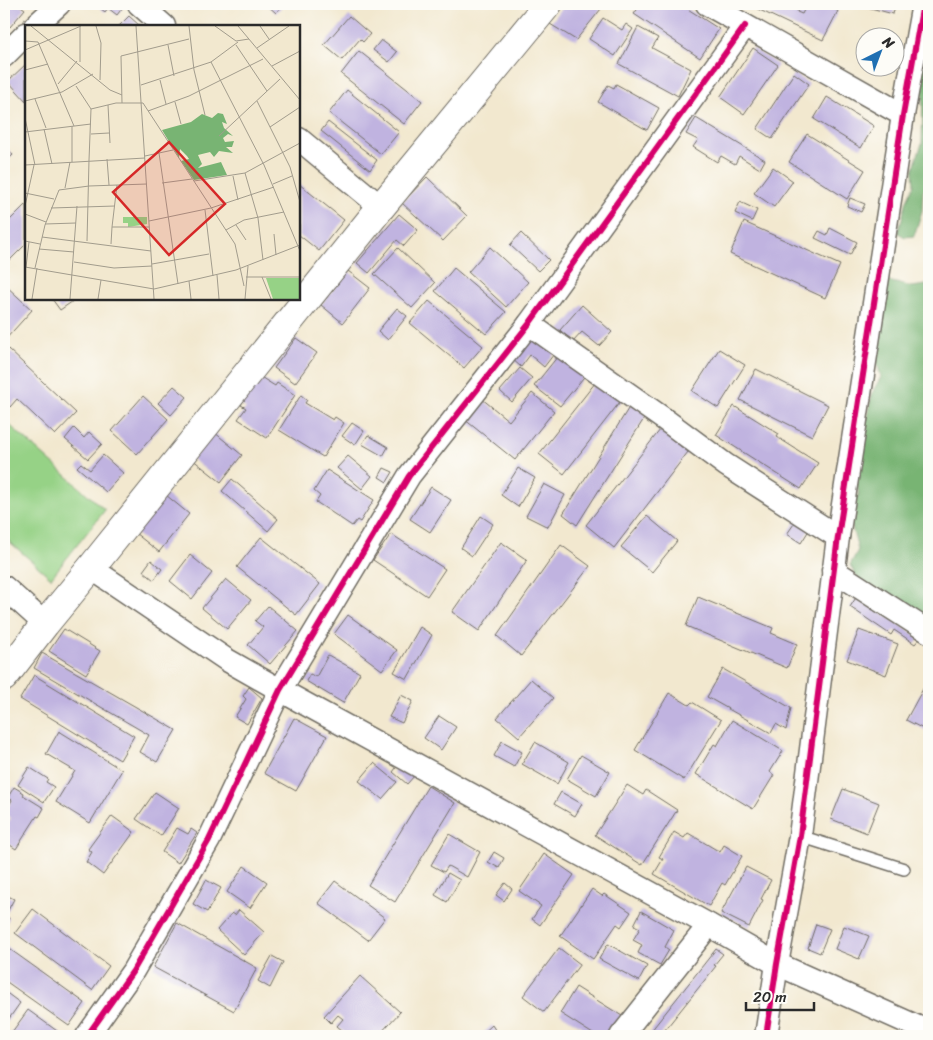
<svg xmlns="http://www.w3.org/2000/svg" width="933" height="1040" font-family="Sriracha,sans-serif">
  <style>
    .green { fill: #96d286; stroke: #607e58 }
    .forest { fill: #78b473; stroke: #52704f }
    .building { fill: #c0b3e0 }
    .lines { fill: none; stroke-linecap: round; stroke-linejoin: round }
    .service-casing { stroke: #716d64; stroke-width: 14 }
    .minor-casing { stroke: #716d64; stroke-width: 25 }
    .tertiary-casing { stroke: #716d64; stroke-width: 30 }
    .service { stroke: #fff; stroke-width: 11 }
    .minor { stroke: #fff; stroke-width: 22 }
    .tertiary { stroke: #fff; stroke-width: 28 }
    .cycleway-casing { stroke: #fdfcf7; stroke-width: 9 }
    .cycleway { stroke: #d6006c; stroke-width: 6 }
    .inset-road { fill: none; stroke: #a29c8d; stroke-width: 1 }
    .view { fill: #d62828; fill-opacity: 0.15; stroke: #d62828; stroke-width: 2.5 }
    .inset-edge { fill: none; stroke: #2b2b2b; stroke-width: 2.5 }
  </style>
  <rect width="100%" height="100%" fill="#fdfcf7"/>
  <filter id="ink" filterUnits="userSpaceOnUse"><feTurbulence type="fractalNoise" baseFrequency=".02" numOctaves="2"/><feDisplacementMap in="SourceGraphic" scale="10" xChannelSelector="R" yChannelSelector="G"/><feConvolveMatrix kernelMatrix="1 2 1 2 8 2 1 2 1" color-interpolation-filters="sRGB"/></filter>
  <filter id="wash" filterUnits="userSpaceOnUse"><feTurbulence type="fractalNoise" baseFrequency=".0096" numOctaves="4" result="noise"/><feDisplacementMap in="SourceGraphic" scale="20" xChannelSelector="R" yChannelSelector="G"/><feGaussianBlur stdDeviation="1.12" result="paint"/><feColorMatrix in="noise" values="0 0 0 0 0 0 0 0 0 0 0 0 0 0 0 0 0 1.4 0 .05"/><feComposite in="paint" operator="in"/></filter>
  <g filter="url(#wash)">
    <rect width="100%" height="100%" fill="#f2e8cf"/>
    <polygon class="green" points="4,420 105,510 51,578 4,537"/>
    <g class="forest">
      <polygon points="929,50 929,185 923,190 922,211 914,236 905,237 898,233 907,200 914,185 913,171 917,157 922,144 923,98 919,69 927,58"/>
      <polygon points="888,281 912,287 926,285 929,287 929,632 859,580 850,565 858,550 851,524 844,510 859,495 855,477 870,402 874,389 881,377 877,363 877,347 886,303 880,289"/>
    </g>
    <g id="blocks">
      <g class="building">
        <polygon points="4,4 18,4 25,9 10,27 4,21"/>
        <polygon points="95,4 119,4 123,7 117,15 108,8 105,12"/>
        <polygon points="266,4 284,4 276,13"/>
        <polygon points="565,4 605,4 576,40 550,24"/>
        <polygon points="641,4 680,4 719,29 700,58 634,14"/>
        <polygon points="747,4 790,4 799,8 797,12 802,14 807,4 823,4 838,11 823,40"/>
        <polygon points="856,4 896,4 893,14"/>
        <polygon points="129,16 140,26 119,26"/>
        <polygon points="349,16 370,34 363,42 360,39 342,60 324,45"/>
        <polygon points="603,18 622,30 626,24 633,29 615,56 589,39"/>
        <polygon points="638,27 658,38 652,48 691,69 678,96 619,64"/>
        <polygon points="381,40 397,52 389,62 373,50"/>
        <polygon points="753,48 778,65 744,114 720,97"/>
        <polygon points="359,51 422,101 404,124 341,74"/>
        <polygon points="26,64 26,101 8,81"/>
        <polygon points="794,73 809,84 772,139 757,129"/>
        <polygon points="616,84 659,108 647,130 598,102 608,85 614,88"/>
        <polygon points="347,90 399,132 381,154 329,113"/>
        <polygon points="827,97 874,126 861,148 814,119"/>
        <polygon points="696,118 765,160 760,169 739,156 735,164 721,156 717,162 693,147 698,140 686,134"/>
        <polygon points="328,122 377,160 370,170 321,131"/>
        <polygon points="807,134 865,170 847,199 789,162"/>
        <polygon points="4,145 13,155 4,163"/>
        <polygon points="773,167 793,181 774,207 754,193"/>
        <polygon points="427,177 467,216 443,241 402,203"/>
        <polygon points="299,184 344,220 319,251 299,235"/>
        <polygon points="850,198 865,204 861,212 847,206"/>
        <polygon points="740,202 757,210 752,221 735,213"/>
        <polygon points="26,204 26,244 6,264 4,262 4,226"/>
        <polygon points="399,214 418,230 404,246 397,240 369,273 357,263"/>
        <polygon points="744,222 840,265 825,298 730,254"/>
        <polygon points="830,228 857,242 850,255 815,238 819,231 827,235"/>
        <polygon points="521,233 549,260 538,271 510,245"/>
        <polygon points="490,247 528,282 506,307 468,272"/>
        <polygon points="398,248 435,283 412,308 374,274"/>
        <polygon points="454,268 506,312 486,334 435,291"/>
        <polygon points="348,271 370,288 343,323 321,305"/>
        <polygon points="4,284 32,310 4,341"/>
        <polygon points="52,299 76,299 60,310"/>
        <polygon points="429,301 483,346 464,368 410,323"/>
        <polygon points="582,305 612,332 599,346 582,332 573,342 560,330"/>
        <polygon points="397,308 407,316 388,340 378,331"/>
        <polygon points="533,329 557,350 544,367 530,355 521,367 510,357"/>
        <polygon points="296,338 317,353 295,383 274,368"/>
        <polygon points="8,349 76,413 55,435 17,399 10,407 4,401 4,354"/>
        <polygon points="719,349 745,365 718,408 692,391"/>
        <polygon points="562,351 588,372 560,406 534,386"/>
        <polygon points="520,368 532,378 512,402 500,391"/>
        <polygon points="756,369 828,405 812,436 740,400"/>
        <polygon points="259,376 275,386 277,383 295,395 267,438 238,419 246,408 241,405"/>
        <polygon points="599,378 623,398 564,474 539,454"/>
        <polygon points="174,386 187,397 171,415 158,403"/>
        <polygon points="532,393 554,411 515,460 464,419 481,398 509,421"/>
        <polygon points="301,395 307,400 305,403 333,420 335,417 344,423 323,457 279,430"/>
        <polygon points="143,396 168,419 137,454 112,431"/>
        <polygon points="633,401 647,414 577,525 563,514"/>
        <polygon points="734,406 779,434 777,437 818,463 801,489 716,435"/>
        <polygon points="352,423 364,431 355,445 342,436"/>
        <polygon points="74,428 84,438 89,432 102,444 88,459 65,439"/>
        <polygon points="660,430 688,452 614,548 586,525"/>
        <polygon points="214,432 242,455 221,482 192,459"/>
        <polygon points="368,435 388,447 383,456 362,444"/>
        <polygon points="103,455 123,473 106,492 77,467 81,463 90,470"/>
        <polygon points="348,456 372,476 362,489 337,468"/>
        <polygon points="384,468 393,472 387,482 379,477"/>
        <polygon points="518,468 535,478 518,507 501,495"/>
        <polygon points="327,470 374,500 360,522 357,520 352,526 316,502 320,496 314,491"/>
        <polygon points="232,479 278,519 268,531 222,491"/>
        <polygon points="544,484 565,495 548,527 526,516"/>
        <polygon points="431,487 451,500 430,532 410,519"/>
        <polygon points="166,495 189,514 159,552 135,533"/>
        <polygon points="481,516 493,524 472,556 461,548"/>
        <polygon points="647,516 677,541 652,572 621,547"/>
        <polygon points="798,518 811,527 801,543 787,534"/>
        <polygon points="391,534 445,569 427,596 373,560"/>
        <polygon points="261,537 320,584 296,615 237,567"/>
        <polygon points="501,542 527,560 479,631 452,612"/>
        <polygon points="561,545 590,566 521,656 497,636"/>
        <polygon points="190,555 212,573 192,599 170,581"/>
        <polygon points="151,560 162,569 154,580 143,571"/>
        <polygon points="226,579 251,600 227,629 202,608"/>
        <polygon points="857,596 920,638 915,644 894,630 891,635 850,607"/>
        <polygon points="698,597 773,628 771,633 797,644 787,668 686,626"/>
        <polygon points="268,606 298,631 270,664 248,645 263,627 255,621"/>
        <polygon points="348,615 397,650 382,670 334,634"/>
        <polygon points="420,627 432,635 407,679 394,672"/>
        <polygon points="64,629 100,651 86,674 49,651"/>
        <polygon points="859,630 898,644 886,675 847,660"/>
        <polygon points="42,653 176,730 157,762 140,752 149,735 34,668"/>
        <polygon points="328,655 360,673 343,703 306,681 310,674 316,677"/>
        <polygon points="723,669 791,708 786,730 776,724 771,733 707,697"/>
        <polygon points="34,675 134,736 120,760 20,699"/>
        <polygon points="531,679 553,698 519,737 497,718"/>
        <polygon points="249,687 262,698 247,724 235,717 246,699 243,696"/>
        <polygon points="924,687 929,690 929,732 906,720"/>
        <polygon points="669,693 689,705 692,702 721,720 684,780 635,750"/>
        <polygon points="401,695 413,701 402,723 389,717"/>
        <polygon points="439,716 456,727 441,750 424,738"/>
        <polygon points="294,718 327,736 296,791 264,773"/>
        <polygon points="732,720 783,751 770,772 774,775 753,809 696,774 714,744 717,746"/>
        <polygon points="59,731 122,770 90,823 56,802 75,771 46,754"/>
        <polygon points="502,741 522,752 514,767 494,756"/>
        <polygon points="535,742 569,762 557,784 522,764"/>
        <polygon points="581,755 610,772 596,796 567,779"/>
        <polygon points="374,763 397,782 382,799 359,781"/>
        <polygon points="399,764 415,775 407,784 393,772"/>
        <polygon points="29,767 48,779 46,782 54,787 44,802 18,785"/>
        <polygon points="627,785 643,795 646,790 677,810 642,865 595,835"/>
        <polygon points="428,786 455,803 395,902 368,885"/>
        <polygon points="14,787 24,793 23,795 44,808 39,817 37,816 16,849 4,841 4,830 11,818 4,814 12,800 8,797"/>
        <polygon points="843,789 879,803 867,833 831,819"/>
        <polygon points="155,792 179,808 161,836 136,819"/>
        <polygon points="561,792 582,804 575,816 554,804"/>
        <polygon points="112,816 134,832 103,875 86,862 92,852 88,849"/>
        <polygon points="177,828 188,834 191,829 197,833 178,863 162,852"/>
        <polygon points="674,832 684,838 688,833 720,852 724,845 742,856 725,885 722,883 709,906 654,874 663,859 659,857"/>
        <polygon points="449,834 480,852 467,877 448,866 444,872 431,865"/>
        <polygon points="494,852 504,858 499,868 488,862"/>
        <polygon points="544,854 574,875 540,925 532,919 541,906 519,891"/>
        <polygon points="244,866 267,882 250,908 227,892"/>
        <polygon points="746,867 771,880 761,899 763,900 749,927 721,913"/>
        <polygon points="448,873 460,880 447,902 435,895"/>
        <polygon points="206,880 221,888 207,912 193,904"/>
        <polygon points="335,881 385,918 368,940 318,903"/>
        <polygon points="505,883 512,889 504,901 496,895"/>
        <polygon points="592,889 602,896 604,894 631,912 621,927 617,924 593,959 560,936"/>
        <polygon points="4,894 14,899 5,916 9,918 4,928"/>
        <polygon points="33,909 109,966 92,990 15,933"/>
        <polygon points="239,910 264,932 244,955 217,930 232,913 235,915"/>
        <polygon points="641,911 674,930 665,947 669,950 660,965 638,953 642,945 633,940 640,928 634,925"/>
        <polygon points="177,923 257,968 234,1011 153,967"/>
        <polygon points="816,924 830,929 820,953 808,948"/>
        <polygon points="844,926 869,936 859,959 835,949"/>
        <polygon points="608,944 647,966 639,981 599,959"/>
        <polygon points="4,945 85,1003 69,1026 4,980"/>
        <polygon points="559,948 580,964 544,1012 523,996"/>
        <polygon points="716,949 723,954 714,965 716,966 660,1036 647,1036"/>
        <polygon points="272,956 283,962 270,988 258,981"/>
        <polygon points="360,976 400,1012 378,1036 349,1036 337,1026 343,1019 338,1015 331,1023 324,1016"/>
        <polygon points="576,987 622,1016 609,1036 596,1036 560,1013"/>
        <polygon points="4,991 20,1003 6,1023 4,1021"/>
        <polygon points="28,1010 64,1036 9,1036"/>
        <polygon points="492,1025 499,1036 480,1036"/>
      </g>
    </g>
  </g>
  <g filter="url(#ink)">
    <use href="#blocks" fill-opacity="0" stroke="#716d64" stroke-width="1"/>
    <g class="lines">
      <defs>
        <polyline id="service" points="800,836 904,869"/>
        <g id="minor">
          <polyline points="139,4 164,26"/>
          <polyline points="707,4 903,115"/>
          <polyline points="35,26 59,4"/>
          <polyline points="4,56 26,34"/>
          <polyline points="299,139 381,207"/>
          <polyline points="529,324 664,419 726,465 838,537"/>
          <polyline points="91,568 227,660 280,690 709,925 777,964 929,1032"/>
          <polyline points="833,570 929,632"/>
          <polyline points="4,587 45,624"/>
          <polyline points="87,1036 133,971 209,840 280,690 409,476 529,324 745,26"/>
          <polyline points="621,1036 709,925"/>
          <polyline points="766,1036 777,964 800,836 838,537 903,115 923,4"/>
        </g>
        <polyline id="tertiary" points="4,677 45,624 91,568 381,207 548,4"/>
      </defs>
      <use href="#service" class="service-casing"/>
      <use href="#minor" class="minor-casing"/>
      <use href="#tertiary" class="tertiary-casing"/>
      <use href="#service" class="service"/>
      <use href="#minor" class="minor"/>
      <use href="#tertiary" class="tertiary"/>
      <defs>
        <g id="cycleway">
          <polyline points="87,1036 133,971 209,840 280,690 409,476 529,324 745,26"/>
          <polyline points="766,1036 777,964 800,836 838,537 903,115 923,4"/>
        </g>
      </defs>
      <use href="#cycleway" class="cycleway-casing"/>
      <use href="#cycleway" class="cycleway"/>
    </g>
  </g>
  <g transform="translate(25 25)">
    <rect width="275" height="275" fill="#f2e8cf"/>
    <path d="M98,192H122V199L103,202V198H98ZM241,253H275V274H248Z" fill="#96d286"/>
    <path d="M193,88L198,89L202,99L197,97L199,103L208,111L203,109L198,113L200,117L209,116L207,122H201L208,128L194,126L189,132L185,127L173,130L177,139L173,143L196,137L202,150L169,155L156,136L164,134L162,131L155,124L154,133L137,105L166,97L177,89L187,93Z" fill="#78b473"/>
    <path class="inset-road" d="M6,1L85,65L97,70M71,1L76,18L75,55M111,1L129,274M164,1L169,45L180,90M190,1L211,16L224,14M213,1L275,75M235,1L244,14M0,16L13,17L49,101M143,20L149,51M211,20L242,66M232,23L264,1M0,25L56,1M55,37V2M186,37L239,140L275,226M247,41L275,26M0,45L23,39M135,55L141,79M33,59L52,36M116,60L186,37L213,17M51,61L66,84L64,135M10,74L21,103M0,76L37,67L68,49M232,76L265,142L275,177M150,77L156,99M97,78L96,31L164,14M83,80L85,118M66,84L91,78H118L210,219L219,261M123,86L164,71L238,34M0,93L10,140M245,102L275,82M19,104L27,139M0,107L66,99M66,109L84,108M194,111L255,54M134,128L153,259M120,131L148,125M82,134L84,160M47,137V101M0,140L120,133M220,148L233,193L238,235M208,151L213,175M169,156L220,148L275,118M137,158L167,154M248,159L267,151M64,161L122,159M40,163L45,137M0,168L29,174M0,181L9,140M26,183L90,181M180,185L188,251M0,189L21,197M124,196L186,183L249,162M20,199L51,198M211,200L221,215M87,202L92,160M201,205L219,195L259,187M249,209L251,230M17,212L126,226M0,216L15,219M62,216L64,135M86,219L87,202H124M14,224L49,227M49,237L89,243L127,241M127,239L184,229M0,242L129,264L211,245L275,220M1,242L4,217M10,243L20,200L34,165L64,161M192,250L194,274M221,252H275M237,252L246,274M164,256L166,274M7,274L12,243M45,274L52,181M73,274L76,255M220,274L223,241"/>
    <path class="view" d="M144,117L200,179L144,230L88,167Z"/>
    <rect width="275" height="275" class="inset-edge"/>
  </g>
  <rect width="933" height="1040" fill="none" stroke="#fdfcf7" stroke-width="20"/>
  <g transform="translate(880 52) rotate(42)"><circle r="24" fill="#fdfcf7" stroke="#a9a8a5"/>
  <path d="M0-4L9 19L0 12L-9 19Z" fill="#1f6fb2"/>
  <text y="-8" font-size="14" font-weight="bold" text-anchor="middle" fill="#2b2b2b">N</text>
  </g>
  <path d="M746 1002v8h68v-8" fill="none" stroke="#2b2b2b" stroke-width="2.5"/>
  <text x="753" y="1002" font-size="15" fill="#2b2b2b" stroke="#fdfcf7" stroke-width="4" paint-order="stroke">20 m</text>
</svg>
